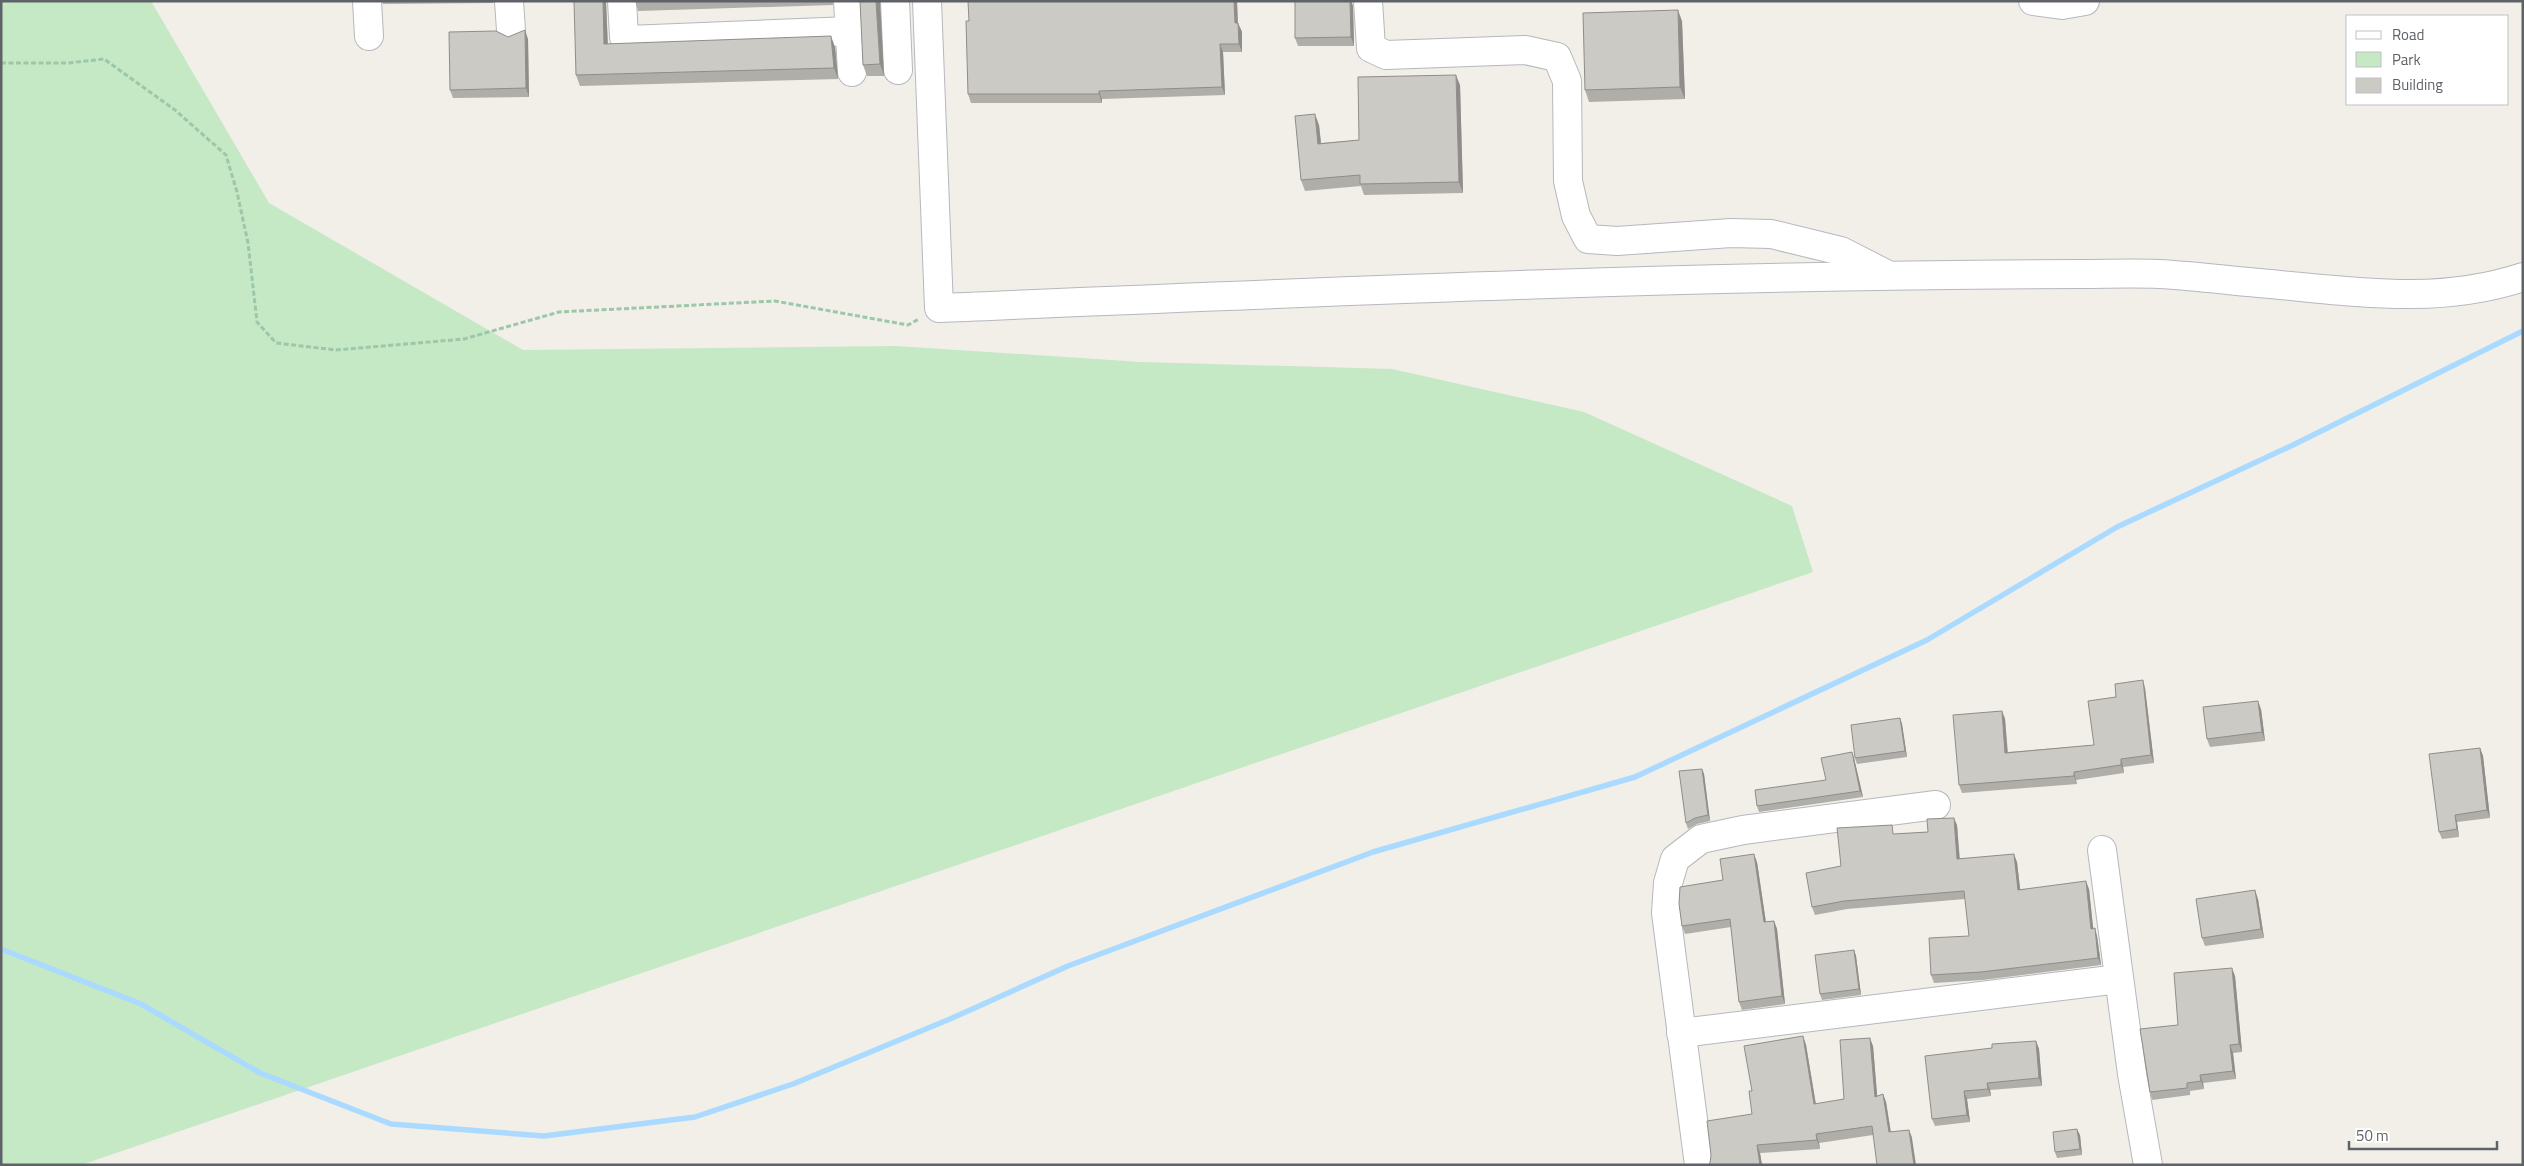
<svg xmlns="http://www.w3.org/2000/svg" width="2524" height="1166" font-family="'Titillium Web',sans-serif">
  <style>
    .green { fill: #c5e8c5 }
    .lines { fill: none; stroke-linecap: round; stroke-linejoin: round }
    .stream { stroke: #aadaff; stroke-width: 5.5 }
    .minor-casing { stroke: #b5b8bc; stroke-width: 30 }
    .path { stroke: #9cc7a9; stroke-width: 3; stroke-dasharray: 5 2.5; stroke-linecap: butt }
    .minor { stroke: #fff; stroke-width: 28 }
    .wall { fill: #afaea9 }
    .shaded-wall { fill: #8f8d8a }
    .building { fill: #cccac5; stroke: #8f8d8a }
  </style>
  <rect width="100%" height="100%" fill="#f1efe8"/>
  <polygon class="green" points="1,1 151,1 269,203 523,350 896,346 1141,362 1392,369 1584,412 1792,506 1813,572 81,1165 1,1165"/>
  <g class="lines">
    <polyline class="stream" points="1,949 141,1004 260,1073 391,1124 544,1136 695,1117 793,1084 950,1019 1068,966 1373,852 1635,777 1927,640 2117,527 2293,445 2523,331"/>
    <defs>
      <g id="minor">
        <polyline points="367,1 369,36"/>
        <polyline points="509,1 511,30"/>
        <polyline points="622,1 624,37 628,40 850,31"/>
        <polyline points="848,1 852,72"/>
        <polyline points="895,1 898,70"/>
        <path d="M927,1L939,308C1319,292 1699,275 2079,274C2106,274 2133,273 2159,274C2196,276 2233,281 2270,284C2357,292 2438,305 2523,277"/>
        <polyline points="1368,1 1371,48 1386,55 1525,50 1557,57 1567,81 1568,181 1576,216 1588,239 1617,241 1731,233 1771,234 1841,251 1886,274"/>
        <polyline points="2033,1 2062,5 2085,1"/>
        <polyline points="2102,850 2132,1074 2148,1165"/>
        <polyline points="1681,1033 2119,979"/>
        <polyline points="1699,1165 1666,913 1668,883 1675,859 1701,839 1743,830 1936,805"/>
      </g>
    </defs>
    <use href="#minor" class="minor-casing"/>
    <polyline class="path" points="1,63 68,63 104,59 175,110 226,155 237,192 248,243 257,322 276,343 336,350 464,339 559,312 775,301 908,325 919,319"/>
    <use href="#minor" class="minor"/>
  </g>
  <g class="wall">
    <polygon points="382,1 494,1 493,3 383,4"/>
    <polygon points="606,1 608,44 835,47 838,79 580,86 576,75"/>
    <polygon points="635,1 833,1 833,5 638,11"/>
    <polygon points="860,1 880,1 884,76 867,76 863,65"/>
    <polygon points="1237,1 1238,23 1242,32 1242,52 1223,52 1225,95 1102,99 1102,103 971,103 968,94"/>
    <polygon points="1295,1 1351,1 1353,6 1354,46 1298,46 1295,38"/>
    <polygon points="1682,21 1685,99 1589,102 1585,90"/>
    <polygon points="508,37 528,39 529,97 453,98 450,90"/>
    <polygon points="1460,85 1463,193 1364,195 1361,186 1305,191 1301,180 1319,125 1321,143 1359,140"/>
    <polygon points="2145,688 2154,763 2123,767 2124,773 2076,780 2077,784 1962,793 1959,785 2002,711 2005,719 2008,752 2094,745 2116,697"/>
    <polygon points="2261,709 2265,741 2210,747 2207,739"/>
    <polygon points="1900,718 1902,724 1907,757 1857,764 1855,758"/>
    <polygon points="2480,748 2483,756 2490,818 2457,822 2459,837 2442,839 2439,832"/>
    <polygon points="1854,758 1863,797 1759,812 1757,806 1826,780"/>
    <polygon points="1702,769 1704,774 1710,821 1697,824 1688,829 1686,823"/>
    <polygon points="1957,825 1960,859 2017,862 2020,889 2089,889 2093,928 2097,936 2101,965 1983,980 1934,983 1931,975 1969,936 1965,899 1847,909 1815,915 1812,907 1841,866 1895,834 1928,832"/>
    <polygon points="1757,862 1766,922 1774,921 1777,929 1785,1004 1742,1010 1739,1002 1731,927 1685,934 1682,926 1723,880"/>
    <polygon points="2258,899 2264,938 2205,946 2202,938"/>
    <polygon points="1854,950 1856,956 1861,995 1822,1000 1820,994"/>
    <polygon points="2235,976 2242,1052 2233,1053 2236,1079 2203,1083 2204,1089 2190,1091 2190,1095 2152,1100 2150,1092 2178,1025"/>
    <polygon points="1803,1036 1806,1045 1816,1104 1844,1099 1873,1046 1877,1096 1883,1094 1886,1102 1891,1132 1909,1130 1912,1138 1873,1135 1819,1143 1820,1149 1760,1153 1762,1165 1708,1165 1752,1114 1752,1091"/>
    <polygon points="2036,1041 2039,1049 2042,1086 1990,1090 1991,1096 1967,1099 1970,1122 1935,1126 1932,1119 1992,1048"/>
    <polygon points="2080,1135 2082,1155 2057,1158 2055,1152"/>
  </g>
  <g class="shaded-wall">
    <polygon points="603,1 606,1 608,55 604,44"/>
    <polygon points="876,1 880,1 884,76 880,64"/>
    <polygon points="1234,1 1237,1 1238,32 1235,23"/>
    <polygon points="1350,1 1351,1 1353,6 1354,46 1351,37"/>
    <polygon points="1678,10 1682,21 1685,99 1680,87"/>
    <polygon points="1238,23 1242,32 1242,52 1239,44"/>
    <polygon points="525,30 528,39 529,97 526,88"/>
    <polygon points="831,36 835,47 838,79 834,68"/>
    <polygon points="1220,44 1223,52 1225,95 1222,87"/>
    <polygon points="1456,75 1460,85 1463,193 1459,182"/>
    <polygon points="1099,91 1102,99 1102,103 1099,94"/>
    <polygon points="1315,114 1319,125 1322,154 1318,144"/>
    <polygon points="2143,680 2145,688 2154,763 2151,755"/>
    <polygon points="2258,701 2261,709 2265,741 2262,732"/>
    <polygon points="2002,711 2005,719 2008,761 2005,753"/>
    <polygon points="1900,718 1902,724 1907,757 1905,751"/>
    <polygon points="2480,748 2483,756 2490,818 2487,810"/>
    <polygon points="1852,752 1854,758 1863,797 1860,791"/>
    <polygon points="2121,759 2123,767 2124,773 2121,765"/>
    <polygon points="1702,769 1704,774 1710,821 1708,815"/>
    <polygon points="2074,772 2077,784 2074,776"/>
    <polygon points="2455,815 2457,822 2459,837 2457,829"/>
    <polygon points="1954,818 1957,825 1960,867 1957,859"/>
    <polygon points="1754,854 1757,862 1767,930 1764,922"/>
    <polygon points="2014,854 2017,862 2021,897 2018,890"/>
    <polygon points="2086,881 2089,889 2094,936 2091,929"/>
    <polygon points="2255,890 2258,899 2264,938 2261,929"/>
    <polygon points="1774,921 1777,929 1785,1004 1782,996"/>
    <polygon points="2095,928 2097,936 2101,965 2098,958"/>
    <polygon points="1854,950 1856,956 1861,995 1859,989"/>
    <polygon points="2232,968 2235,976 2242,1052 2239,1044"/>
    <polygon points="1803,1036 1806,1045 1817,1112 1814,1104"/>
    <polygon points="1870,1038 1873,1046 1878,1105 1875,1097"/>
    <polygon points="2036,1041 2039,1049 2042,1086 2039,1078"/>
    <polygon points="2230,1045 2233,1053 2236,1079 2233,1071"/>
    <polygon points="2200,1075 2203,1083 2204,1089 2201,1081"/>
    <polygon points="1987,1083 1990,1090 1991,1096 1988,1089"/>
    <polygon points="1964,1091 1967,1099 1970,1122 1967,1115"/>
    <polygon points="1883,1094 1886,1102 1892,1141 1889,1132"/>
    <polygon points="2077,1129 2080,1135 2082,1155 2080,1149"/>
    <polygon points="1909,1130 1912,1138 1916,1165 1914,1165"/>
    <polygon points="1816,1134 1819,1143 1820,1149 1817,1140"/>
    <polygon points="1757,1145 1760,1153 1762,1165 1760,1165"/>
  </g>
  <g class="building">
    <polygon points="574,1 603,1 604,44 831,36 834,68 576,75"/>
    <polygon points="860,1 876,1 880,64 863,65"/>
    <polygon points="968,1 1234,1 1235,23 1238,23 1239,44 1220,44 1222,87 1099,91 1099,94 968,94 966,21 969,21"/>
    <polygon points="1295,1 1350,1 1351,37 1295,38"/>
    <polygon points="1678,10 1680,87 1585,90 1583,13"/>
    <polygon points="525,30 526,88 450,90 449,32 496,31 508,37"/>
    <polygon points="1456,75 1459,182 1360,184 1360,175 1301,180 1295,116 1315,114 1318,144 1359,140 1358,77"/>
    <polygon points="2143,680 2151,755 2121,759 2121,765 2074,772 2074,776 1959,785 1953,715 2002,711 2005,753 2094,745 2088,701 2116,697 2115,684"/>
    <polygon points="2258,701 2262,732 2207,739 2203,707"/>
    <polygon points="1900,718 1905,751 1855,758 1851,725"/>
    <polygon points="2480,748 2487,810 2455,815 2457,829 2439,832 2429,754"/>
    <polygon points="1852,752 1860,791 1757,806 1755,790 1826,780 1821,758"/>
    <polygon points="1702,769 1708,815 1695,818 1686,823 1679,771"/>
    <polygon points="1954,818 1957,859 2014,854 2018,890 2086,881 2091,929 2095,928 2098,958 1981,972 1931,975 1929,938 1969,936 1964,891 1844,901 1812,907 1806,873 1841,866 1837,828 1892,825 1893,834 1928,832 1927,819"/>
    <polygon points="1754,854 1764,922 1774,921 1782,996 1739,1002 1730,919 1682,926 1679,904 1680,887 1723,880 1720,859"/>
    <polygon points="2255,890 2261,929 2202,938 2196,899"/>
    <polygon points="1854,950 1859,989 1820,994 1815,955"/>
    <polygon points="2232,968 2239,1044 2230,1045 2233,1071 2200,1075 2201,1081 2187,1083 2187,1088 2150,1092 2140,1029 2178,1025 2174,973"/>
    <polygon points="1803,1036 1814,1104 1844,1099 1840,1040 1870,1038 1875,1097 1883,1094 1889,1132 1909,1130 1914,1165 1877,1165 1872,1126 1816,1134 1817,1140 1757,1145 1760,1165 1708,1165 1710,1163 1711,1155 1707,1121 1752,1114 1749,1091 1752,1091 1744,1046"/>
    <polygon points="2036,1041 2039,1078 1987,1083 1988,1089 1964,1091 1967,1115 1932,1119 1925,1056 1992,1048 1992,1044"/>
    <polygon points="2077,1129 2080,1149 2055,1152 2053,1132"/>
  </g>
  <rect width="2524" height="1166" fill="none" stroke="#5f6368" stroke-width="5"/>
  <rect x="2346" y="15" width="162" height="90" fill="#ffffff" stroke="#bfc1c3"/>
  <rect x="2356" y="31" width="25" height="8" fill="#ffffff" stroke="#bfc1c3"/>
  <text x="2392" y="40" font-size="15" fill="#5f6368">Road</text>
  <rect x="2356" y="52" width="25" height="15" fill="#c5e8c5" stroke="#bfc1c3"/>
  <text x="2392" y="65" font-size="15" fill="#5f6368">Park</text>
  <rect x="2356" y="78" width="25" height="15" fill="#cccac5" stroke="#bfc1c3"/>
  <text x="2392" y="90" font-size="15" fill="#5f6368">Building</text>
  <path d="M2349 1141v8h148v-8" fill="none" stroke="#5f6368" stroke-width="2.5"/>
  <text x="2356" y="1141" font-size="15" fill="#5f6368" stroke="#ffffff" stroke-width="4" paint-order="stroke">50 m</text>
</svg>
